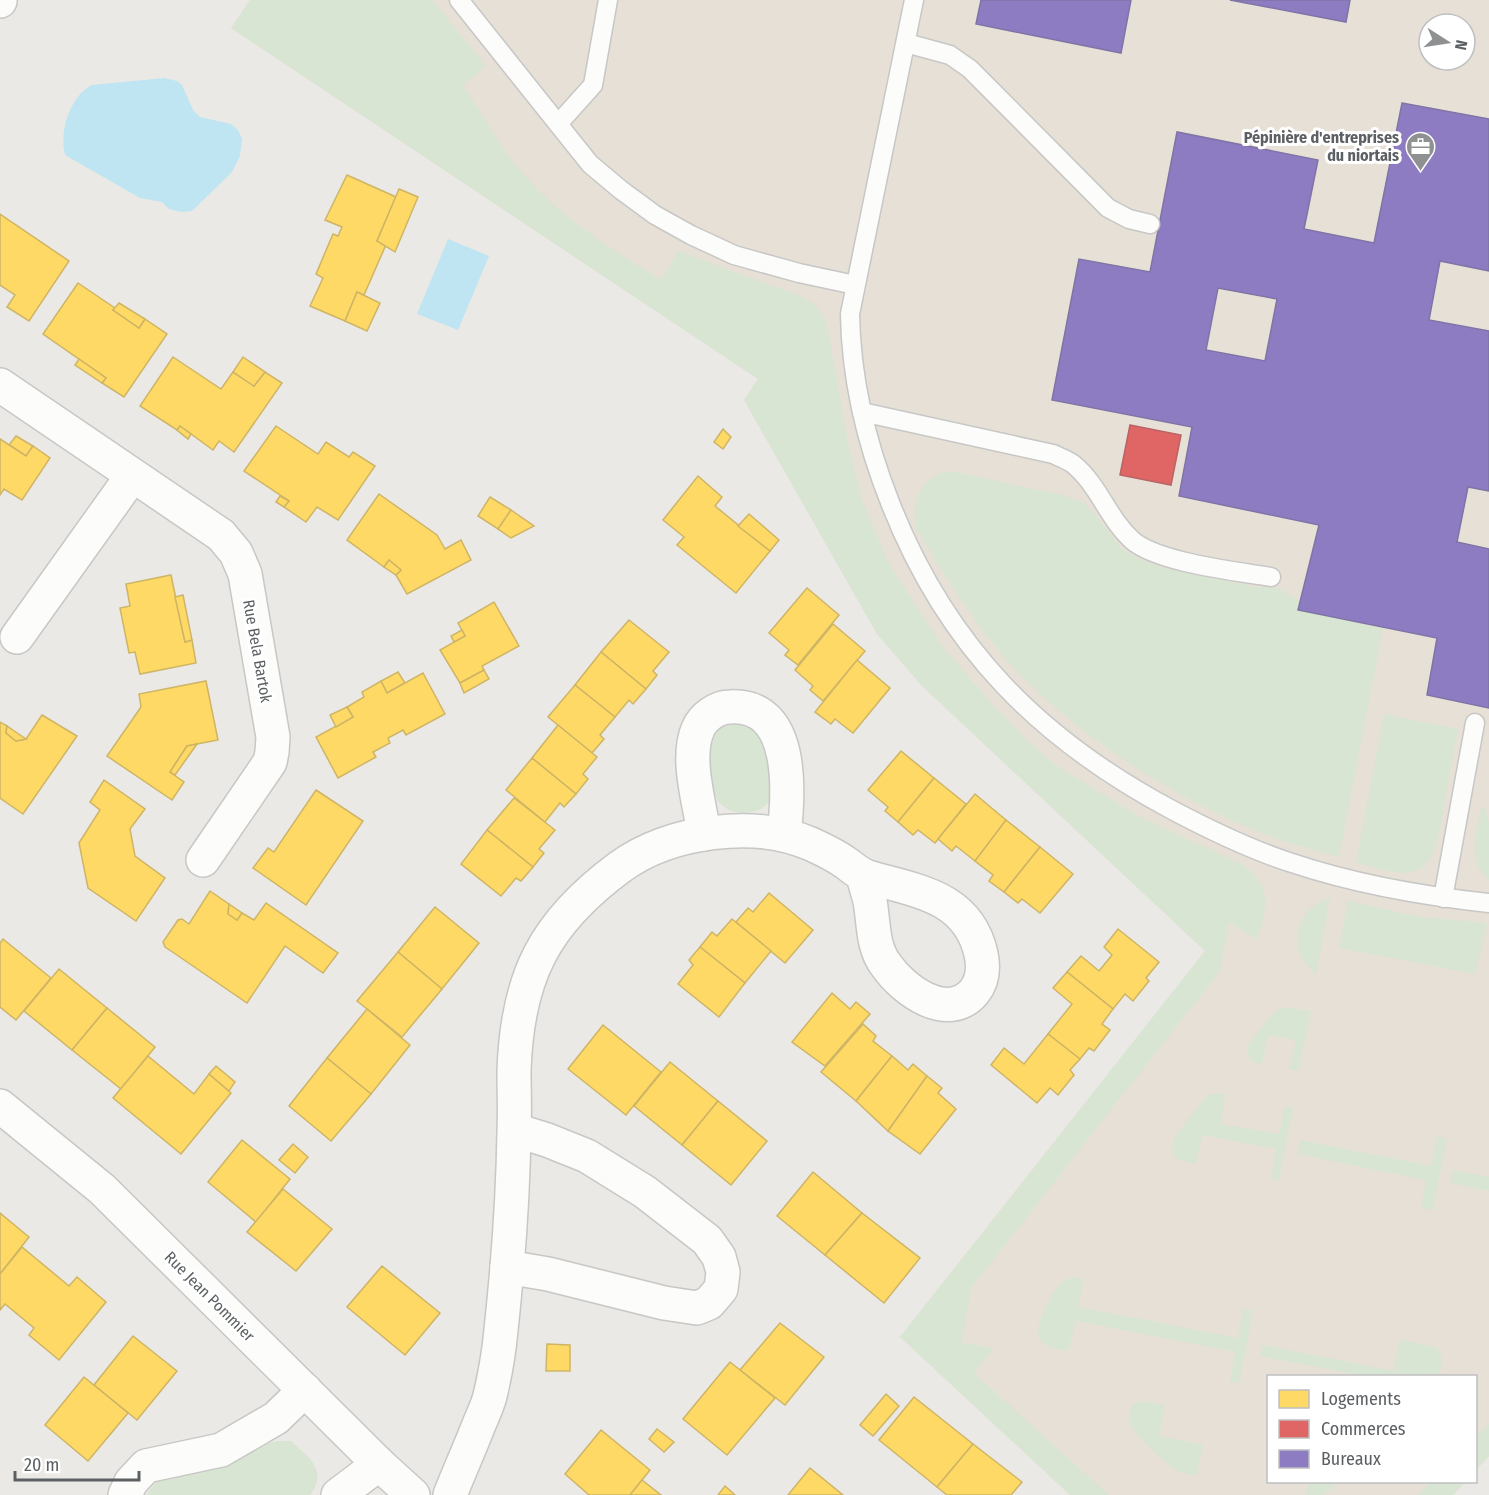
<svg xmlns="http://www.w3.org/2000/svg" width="1489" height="1495" font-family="'Fira Sans Condensed',sans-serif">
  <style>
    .commercial { fill: #e7e0d6; fill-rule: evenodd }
    .green { fill: #d8e5d2 }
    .water { fill: #bee5f1 }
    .homes { fill: #ffd966; stroke: #ceb565; stroke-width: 1.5 }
    .shops { fill: #e06666; stroke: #b86465; stroke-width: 1.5 }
    .offices { fill: #8e7cc3; stroke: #7f74a6; stroke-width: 1.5; fill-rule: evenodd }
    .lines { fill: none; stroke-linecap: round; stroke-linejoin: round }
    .service-casing { stroke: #c7c7c6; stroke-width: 21 }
    .minor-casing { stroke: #c7c7c6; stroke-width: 36 }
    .tertiary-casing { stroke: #c7c7c6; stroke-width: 36 }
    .service { stroke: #fcfcfb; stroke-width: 18 }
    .minor { stroke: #fcfcfb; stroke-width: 33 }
    .tertiary { stroke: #fcfcfb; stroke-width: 33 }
    .labels { text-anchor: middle; stroke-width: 6; stroke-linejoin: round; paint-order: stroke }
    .poi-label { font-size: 16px; font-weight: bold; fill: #5c6063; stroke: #fff; text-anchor: end }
    .street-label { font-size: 16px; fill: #5c6063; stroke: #fff }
  </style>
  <rect width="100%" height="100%" fill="#ebe9e6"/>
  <path class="commercial" d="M250,0H1489V1456L1476,1470V1376H1268V1482H1465L1453,1495H1070L900,1337L1205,951L922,686L877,634L744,400L758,379L231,28ZM1429,24H1465V60H1429Z"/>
  <g class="green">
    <path d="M250,0H432L486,66L463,85C478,108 492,132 508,155C547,209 605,245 661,280L678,251L803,297L815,305L823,316L829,335L847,438L862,499L888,562L942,646L993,705L1027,740L1057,766L1138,816L1241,864C1274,886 1267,907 1257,940L1229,922L1220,971L971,1288L962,1343L994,1348L974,1373L1109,1495H1070L900,1337L1205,951L922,686L877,634L744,400L758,379L231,28Z"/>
    <path d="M944,472H956L1066,496L1082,502L1095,514L1121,548L1139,559L1160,567L1255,587L1278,588L1301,602L1299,610L1383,628L1339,857C1321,852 1303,847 1286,842C1191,810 1072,735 1006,659C971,619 944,574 916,528C911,502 919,482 944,472Z"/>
    <path d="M1384,714L1458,729L1438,839C1435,848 1432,858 1425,865C1409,881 1375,867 1356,863Z"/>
    <path d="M741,723C766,733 766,738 768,764C769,773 774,788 771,797C766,815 737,817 724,807C716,802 714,792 712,783C706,759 707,747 721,727Z"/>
    <path d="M1483,803L1489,823V880C1465,859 1477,830 1483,803Z"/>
    <path d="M1330,898L1316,975C1310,969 1304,963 1301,956C1289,932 1306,904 1330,898Z"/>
    <polygon points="1348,901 1421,917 1487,923 1475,974 1339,948"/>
    <path d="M1281,1008H1288L1311,1011L1298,1071L1289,1069L1296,1040L1268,1035L1262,1064L1252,1062C1248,1056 1246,1052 1249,1044L1272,1014Z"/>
    <path d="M1215,1093L1225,1094L1221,1124L1279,1134L1285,1106L1293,1108L1279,1180L1271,1178L1276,1149L1202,1135L1196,1164C1189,1162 1178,1162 1174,1155C1164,1142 1197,1110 1205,1098L1210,1094Z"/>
    <polygon points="1437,1136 1447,1138 1433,1210 1421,1208 1426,1180 1297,1154 1300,1140 1431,1166"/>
    <polygon points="1453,1170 1489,1177 1489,1191 1450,1183"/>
    <path d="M1071,1278H1084L1078,1307L1238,1338L1243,1309L1253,1311L1239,1383L1230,1382L1235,1352L1076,1321L1068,1351C1032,1346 1033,1333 1047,1305C1052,1294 1059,1282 1071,1278Z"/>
    <path d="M1400,1340L1436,1347C1444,1357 1444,1367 1436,1376H1363L1260,1356L1262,1345L1393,1371Z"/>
    <path d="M1143,1401L1165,1405L1159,1436L1203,1445L1197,1476C1191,1474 1184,1474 1178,1471C1167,1465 1132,1433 1129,1421C1127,1415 1131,1409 1134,1404Z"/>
    <polygon points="1489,1423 1489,1456 1476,1470 1476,1437"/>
    <path d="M276,1441H291C308,1456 329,1471 310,1495H146L160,1477Z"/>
    <polygon points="1309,1482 1338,1482 1324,1495 1306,1495"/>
    <polygon points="1431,1482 1465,1482 1453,1495 1418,1495"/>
  </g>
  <g class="water">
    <path d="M164,78L177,81L182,85L193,110L200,117L231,124L238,130L242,139L240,156L232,172L192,211L181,212L169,209L162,202L140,198L65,155C59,131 70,96 92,85Z"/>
    <polygon points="448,239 489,256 458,330 417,314"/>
  </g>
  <g class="homes">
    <polygon points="347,175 396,197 377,241 385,245 385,247 364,295 357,292 345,321 310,306 323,278 316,274 333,234 338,236 342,227 325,220"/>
    <polygon points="399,189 418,197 395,252 377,241"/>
    <polygon points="0,214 69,261 29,321 7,307 15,295 0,285"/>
    <polygon points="78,283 115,308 113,310 139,328 145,319 167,334 124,397 102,383 106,378 43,334"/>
    <polygon points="357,292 380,303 367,331 345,321"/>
    <polygon points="119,303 145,319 139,328 113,310"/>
    <polygon points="173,357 221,389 233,372 254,386 265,372 282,383 234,452 219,441 213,450 180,426 177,430 140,406"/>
    <polygon points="243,357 265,372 254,386 233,372"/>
    <polygon points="79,359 106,378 102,383 75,365"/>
    <polygon points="180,426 191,434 188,439 177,430"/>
    <polygon points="276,426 318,454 326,442 349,457 353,452 375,466 338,520 317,507 306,522 284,507 289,501 244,471"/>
    <polygon points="723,429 731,437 723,449 714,442"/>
    <polygon points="16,436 33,446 26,456 9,445"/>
    <polygon points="0,439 26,456 33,446 50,458 22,500 4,489 0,495"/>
    <polygon points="698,476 722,497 715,506 770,551 736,593 677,545 684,537 663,520"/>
    <polygon points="379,494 437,535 445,549 461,540 471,560 407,594 396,575 401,570 389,560 384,567 347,540"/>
    <polygon points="280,496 289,501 284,507 276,502"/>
    <polygon points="490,497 511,510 498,529 478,516"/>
    <polygon points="511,510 534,526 511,538 498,529"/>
    <polygon points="749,514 779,540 770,551 738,526"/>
    <polygon points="389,560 401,570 396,575 384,567"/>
    <polygon points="171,575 185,642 192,640 196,663 140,674 135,652 129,653 120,608 130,606 126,584"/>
    <polygon points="807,588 839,615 798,665 785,655 789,650 769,633"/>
    <polygon points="183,595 192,640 185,642 175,597"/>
    <polygon points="494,602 519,646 482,666 484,670 460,683 440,650 465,636 458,623"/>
    <polygon points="629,620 669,652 653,671 657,675 646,689 601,652"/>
    <polygon points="833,624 865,651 823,701 810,690 813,686 795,670"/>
    <polygon points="462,630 465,636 454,642 451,636"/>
    <polygon points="601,652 646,689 633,704 629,700 615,717 575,685"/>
    <polygon points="857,660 890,688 853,733 835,719 831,724 815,712"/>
    <polygon points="484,670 489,679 464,693 460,683"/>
    <polygon points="398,672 405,683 387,693 381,681"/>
    <polygon points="423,673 445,714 406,735 403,730 388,738 390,743 373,752 376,757 338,778 316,737 353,717 347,707 364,697 362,692 381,681 387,693"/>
    <polygon points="206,681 218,740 187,746 170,772 184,782 172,800 107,756 141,707 139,694"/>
    <polygon points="575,685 615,717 600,735 604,739 592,753 548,717"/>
    <polygon points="347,707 353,717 336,727 330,715"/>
    <polygon points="42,715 77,736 23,814 0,798 0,722 7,726 6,733 16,741 26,739"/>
    <polygon points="558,725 597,757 583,774 588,779 576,794 532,758"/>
    <polygon points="7,726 26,739 16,741 6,733"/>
    <polygon points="197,744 175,775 170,772 187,746"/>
    <polygon points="901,751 934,778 898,822 885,811 888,807 868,790"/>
    <polygon points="532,758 576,794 564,807 560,803 545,822 506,790"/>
    <polygon points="934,778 966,804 935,843 918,830 913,835 898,822"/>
    <polygon points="104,780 145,809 130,829 135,856 165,878 136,921 88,888 79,843 100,810 90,802"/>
    <polygon points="316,790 363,821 306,905 253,868 268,848 274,852"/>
    <polygon points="975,794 1006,820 975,861 956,846 952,851 938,839"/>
    <polygon points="514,798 555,830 539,849 544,853 533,867 487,830"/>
    <polygon points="1006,820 1040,847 1004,892 989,881 993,875 975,861"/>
    <polygon points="487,830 533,867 521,881 516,878 501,896 461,864"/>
    <polygon points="1040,847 1073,874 1040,913 1022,899 1018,903 1004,892"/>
    <polygon points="210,891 229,904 228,914 237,920 242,913 254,920 266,903 338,953 323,973 285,946 247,1003 171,951 165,947 163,942 178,920 182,919 189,924"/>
    <polygon points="769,893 813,930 785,963 736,922 748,908 753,912"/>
    <polygon points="229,904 242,913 237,920 228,914"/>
    <polygon points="435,907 479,943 442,989 398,952"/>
    <polygon points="732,919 771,951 745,983 700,947 712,932 717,936"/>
    <polygon points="1118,929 1159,962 1146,978 1149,981 1133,1001 1125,994 1113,1009 1067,972 1081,956 1099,971 1112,955 1104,947"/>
    <polygon points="3,939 51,978 16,1020 0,1007 0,943"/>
    <polygon points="700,947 745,983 719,1017 678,984 693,965 689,960"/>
    <polygon points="398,952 442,989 402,1037 357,1001"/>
    <polygon points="59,969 107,1008 72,1050 24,1011"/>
    <polygon points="1067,972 1113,1009 1102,1024 1110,1030 1094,1051 1089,1048 1080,1059 1048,1034 1072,1004 1053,988"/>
    <polygon points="832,993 850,1009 856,1002 870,1014 825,1066 792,1042"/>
    <polygon points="107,1008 155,1047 121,1089 72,1050"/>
    <polygon points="367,1009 410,1045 371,1094 327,1058"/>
    <polygon points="863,1024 876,1036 873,1041 892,1056 856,1101 821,1072"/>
    <polygon points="603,1025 661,1072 626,1115 568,1069"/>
    <polygon points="1048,1034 1080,1059 1070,1070 1074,1075 1058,1095 1050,1088 1037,1103 991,1065 1004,1048 1024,1064"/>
    <polygon points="148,1056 194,1094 209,1074 231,1093 181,1154 113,1098"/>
    <polygon points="892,1056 908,1070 913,1064 927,1076 888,1131 856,1101"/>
    <polygon points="327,1058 371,1094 331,1141 289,1106"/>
    <polygon points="670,1062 718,1101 682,1145 634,1106"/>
    <polygon points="216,1066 235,1082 229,1091 209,1074"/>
    <polygon points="927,1076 942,1088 938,1093 956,1109 920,1154 888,1131"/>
    <polygon points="718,1101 767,1141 731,1185 682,1145"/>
    <polygon points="242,1140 290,1179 256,1222 208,1182"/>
    <polygon points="293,1144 308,1157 295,1173 279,1160"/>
    <polygon points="813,1172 862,1213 825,1255 777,1216"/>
    <polygon points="283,1189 332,1229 296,1271 247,1232"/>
    <polygon points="0,1213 29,1237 0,1274"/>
    <polygon points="862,1213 920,1258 884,1303 825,1255"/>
    <polygon points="22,1247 69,1286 77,1277 106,1302 59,1360 29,1335 34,1328 5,1304 0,1310 0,1274"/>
    <polygon points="382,1266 440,1313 405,1355 347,1307"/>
    <polygon points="780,1323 824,1357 785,1405 740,1370"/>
    <polygon points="133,1336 177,1371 137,1420 94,1385"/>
    <polygon points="547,1344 570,1345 570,1371 546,1371"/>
    <polygon points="730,1362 775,1398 727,1455 683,1419"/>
    <polygon points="84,1377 128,1413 88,1461 45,1425"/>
    <polygon points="886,1394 899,1406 873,1436 860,1425"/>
    <polygon points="914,1397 973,1444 937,1487 879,1440"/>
    <polygon points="657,1429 674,1442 664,1452 649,1439"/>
    <polygon points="601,1430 650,1470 630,1495 589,1495 565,1474"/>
    <polygon points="973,1444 1022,1482 1011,1495 947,1495 937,1487"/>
    <polygon points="810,1468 843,1495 788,1495"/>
    <polygon points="642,1480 661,1495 630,1495"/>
    <polygon points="725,1486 735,1495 718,1495"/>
  </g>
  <polygon class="shops" points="1130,425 1181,435 1171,485 1120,475"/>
  <g class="offices">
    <polygon points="981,0 1131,0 1121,53 976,24"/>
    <polygon points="1230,0 1350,0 1346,22"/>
    <path d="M1402,103L1489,119V271L1440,261L1429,320L1489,331V491L1468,487L1457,542L1489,549V708L1427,695L1437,638L1298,610L1319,525L1179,496L1192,427L1052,400L1079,259L1150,272L1177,132L1318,160L1304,229L1374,243ZM1218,288L1277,299L1265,361L1206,350Z"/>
  </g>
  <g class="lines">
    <defs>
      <g id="service">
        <polyline points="459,0 590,164 621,190 655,215 691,235 734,255 799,273 855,285"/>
        <path d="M914,0L850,314C851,379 867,445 891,505C947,647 1040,740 1174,811C1212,831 1251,850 1292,863C1355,884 1423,896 1489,903"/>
        <polyline points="906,43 950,55 970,69 1108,208 1129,219 1150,224"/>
        <polyline points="558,124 593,85 608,0"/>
        <path d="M862,412L1053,454C1059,457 1068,460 1073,464C1099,485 1108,519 1133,541C1160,563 1236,571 1271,577"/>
        <polyline points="1443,898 1475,723"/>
      </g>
      <g id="minor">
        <polyline points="0,385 221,535 236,553 245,574 273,737 272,752 270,762 203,860"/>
        <polyline points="17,637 132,476"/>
        <path d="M704,834C700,804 685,758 698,729C703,717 717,707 730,707C795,703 789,792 784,835"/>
        <polyline points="0,1106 102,1189 379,1464 413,1495"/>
        <polyline points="507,1267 548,1274 664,1303 697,1308 709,1303 721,1289 723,1272 719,1257 707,1240 645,1192 587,1156 547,1140 515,1130"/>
        <polyline points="125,1495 131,1482 146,1466 221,1450 276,1418 305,1390"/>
        <polyline points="338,1495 379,1464"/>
        <path d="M450,1495C459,1472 469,1450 478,1427C482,1417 487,1407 490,1396C495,1375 499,1352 501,1330C508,1265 513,1197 514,1131C515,1111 514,1091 514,1071C517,977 544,923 620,867C669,831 754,819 811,844C822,849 835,855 846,863C853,868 859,874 868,877C916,891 968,896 981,954C984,968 983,981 974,992C948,1023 903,990 886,965C872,947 874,923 870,901C868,893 865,884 863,876"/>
      </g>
      <polyline id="tertiary" points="0,1 0,0"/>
    </defs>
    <use href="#service" class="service-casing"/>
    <use href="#minor" class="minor-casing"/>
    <use href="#tertiary" class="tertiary-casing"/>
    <use href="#service" class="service"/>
    <use href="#minor" class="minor"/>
    <use href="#tertiary" class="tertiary"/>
  </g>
  <defs>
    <symbol id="office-pin" viewBox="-11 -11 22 30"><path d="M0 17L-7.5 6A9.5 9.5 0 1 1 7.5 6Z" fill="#8e9091" stroke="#fff"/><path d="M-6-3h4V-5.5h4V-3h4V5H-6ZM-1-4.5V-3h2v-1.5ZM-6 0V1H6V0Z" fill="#fff"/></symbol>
  </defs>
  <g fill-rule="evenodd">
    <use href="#office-pin" x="1404" y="130" width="33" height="45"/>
  </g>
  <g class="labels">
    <g class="poi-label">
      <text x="1399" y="143">Pépinière d'entreprises<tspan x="1399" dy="18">du niortais</tspan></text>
    </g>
    <g class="street-label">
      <text transform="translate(258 651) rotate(80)" y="6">Rue Bela Bartok</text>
      <text transform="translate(210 1296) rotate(45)" y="6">Rue Jean Pommier</text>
    </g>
  </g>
  <rect x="1267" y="1375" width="210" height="108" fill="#ffffff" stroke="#bebfc1" stroke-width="1.5"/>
  <rect x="1279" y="1390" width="30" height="18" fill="#ffd966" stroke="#bebfc1" stroke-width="1.5"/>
  <text x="1321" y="1405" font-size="18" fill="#5c6063">Logements</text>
  <rect x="1279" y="1420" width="30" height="18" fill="#e06666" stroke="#bebfc1" stroke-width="1.5"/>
  <text x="1321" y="1435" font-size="18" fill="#5c6063">Commerces</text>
  <rect x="1279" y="1450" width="30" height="18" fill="#8e7cc3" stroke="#bebfc1" stroke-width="1.5"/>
  <text x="1321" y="1465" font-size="18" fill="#5c6063">Bureaux</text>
  <g transform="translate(1447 42) rotate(102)"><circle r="28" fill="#ffffff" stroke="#bebfc1" stroke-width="1.5"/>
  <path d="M0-4.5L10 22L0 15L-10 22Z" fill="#8e9091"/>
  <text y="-9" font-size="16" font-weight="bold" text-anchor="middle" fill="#5c6063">N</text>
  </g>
  <path d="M15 1471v9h124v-9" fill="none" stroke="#5c6063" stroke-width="3"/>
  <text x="24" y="1471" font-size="18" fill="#5c6063" stroke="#ffffff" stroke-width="4.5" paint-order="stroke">20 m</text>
</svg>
